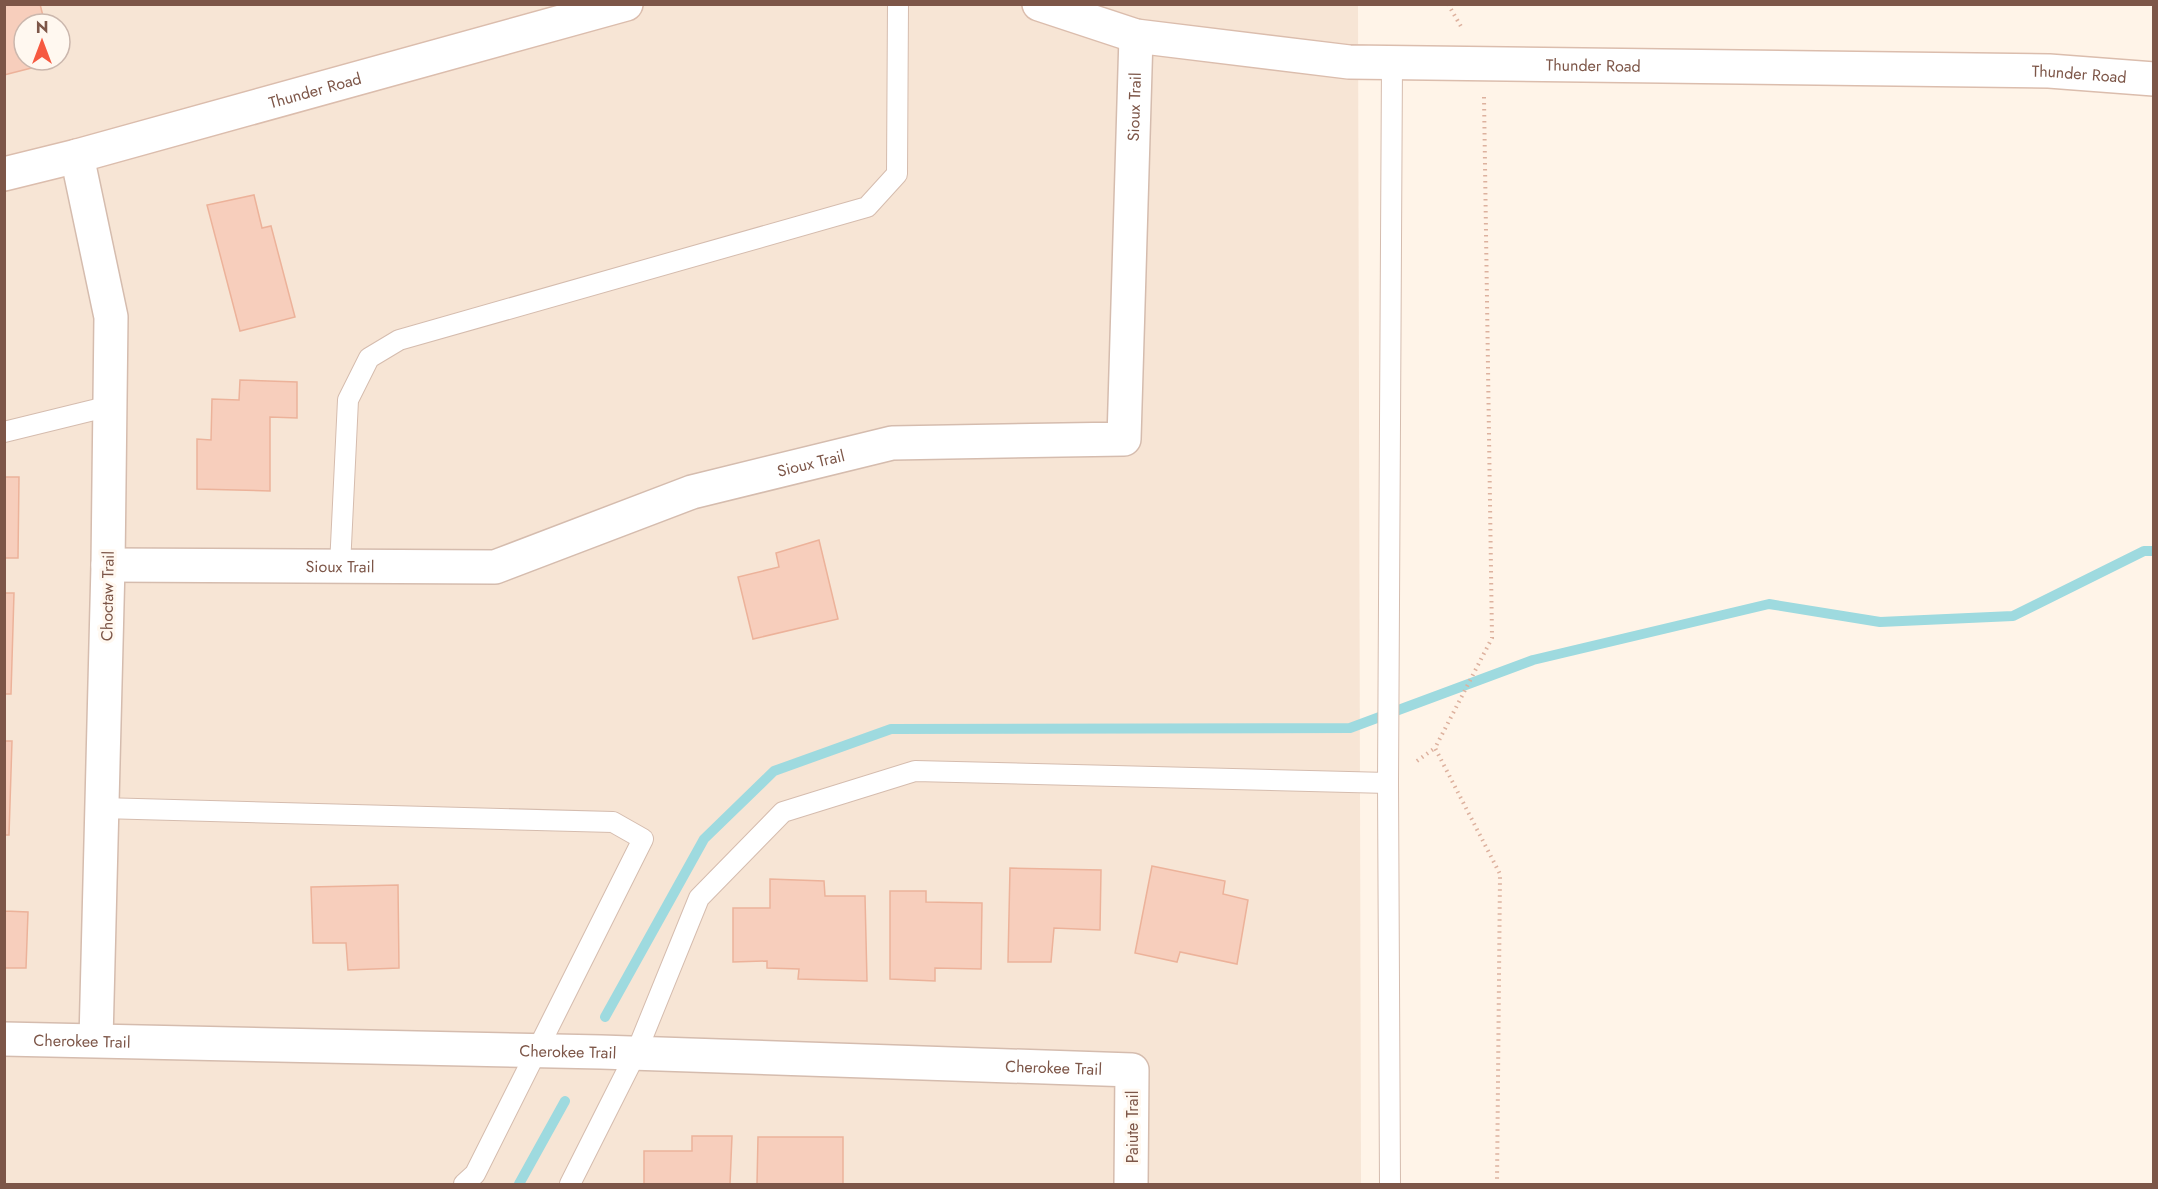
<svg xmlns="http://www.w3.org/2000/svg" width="2158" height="1189" font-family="Jost,sans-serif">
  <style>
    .residential { fill: #f7e5d5; fill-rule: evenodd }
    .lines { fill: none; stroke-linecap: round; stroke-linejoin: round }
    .stream { stroke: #9edadf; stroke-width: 10 }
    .building { fill: #f7cebc; stroke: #ecb29a; stroke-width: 1.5 }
    .lane-casing { stroke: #d5bcae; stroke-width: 22 }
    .street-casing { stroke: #d5bcae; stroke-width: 36 }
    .secondary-casing { stroke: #dbbdad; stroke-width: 36 }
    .path { stroke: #ddb19e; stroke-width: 4; stroke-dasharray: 1.5 4.5; stroke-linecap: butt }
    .lane { stroke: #fff; stroke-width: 20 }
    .street { stroke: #fff; stroke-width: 33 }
    .secondary { stroke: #fff; stroke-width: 33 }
    .labels { text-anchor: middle; stroke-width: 6; stroke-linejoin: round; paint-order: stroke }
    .street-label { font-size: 16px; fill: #7d5648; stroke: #fff8f0 }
  </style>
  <rect width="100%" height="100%" fill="#fff4e8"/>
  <path class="residential" d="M5,5H1358L1361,1184H5ZM24,24H60V60H24Z"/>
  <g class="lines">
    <g class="stream">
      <polyline points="605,1017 704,839 774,771 891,729 1350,728 1533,660 1769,604 1880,622 2013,616 2144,551 2154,551"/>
      <polyline points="519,1184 565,1101"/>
    </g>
  </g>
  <g class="building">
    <polygon points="4,4 40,4 45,24 24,24 24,60 54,60 55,62 4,75"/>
    <polygon points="254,195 262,228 271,226 295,317 240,331 207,205"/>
    <polygon points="240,380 297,382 297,418 270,417 270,491 197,489 197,439 211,440 212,399 239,400"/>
    <polygon points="4,477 19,477 18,558 4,558"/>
    <polygon points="819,540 838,619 753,639 738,577 779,567 776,553"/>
    <polygon points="4,593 14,593 11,694 4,694"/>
    <polygon points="4,741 12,741 9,835 4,835"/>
    <polygon points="1152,866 1225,881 1223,894 1248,900 1237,964 1180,952 1177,962 1135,953"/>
    <polygon points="1010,868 1101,870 1100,930 1054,928 1051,962 1008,962"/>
    <polygon points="4,872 5,911 28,912 26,968 4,968"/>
    <polygon points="770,879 824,881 825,896 865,896 867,981 798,979 799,969 767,968 767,961 733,962 733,908 770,908"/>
    <polygon points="398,885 399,968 348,970 346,943 313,943 311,887"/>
    <polygon points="890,891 926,891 926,902 982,903 981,969 935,968 935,981 890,979"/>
    <polygon points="692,1136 732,1136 730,1184 644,1184 644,1151 692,1151"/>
    <polygon points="758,1137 843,1137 843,1184 757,1184"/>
  </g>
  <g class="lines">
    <defs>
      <g id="lane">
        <polyline points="4,432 110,406"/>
        <polyline points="340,566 348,400 369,358 399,340 867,207 897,174 898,4"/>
        <polyline points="101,808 613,822 643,839 475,1174 464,1184"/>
        <polyline points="570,1184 636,1053 699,898 783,812 915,771 1388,783"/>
        <polyline points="1390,1184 1388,783 1392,62"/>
      </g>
      <g id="street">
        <polyline points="77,156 111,317 108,565 96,1040"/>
        <path id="s1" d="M108,565L495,567L692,492L892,443L1124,439L1136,36"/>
        <path id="s2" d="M4,1039L601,1052L1132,1070L1131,1184"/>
      </g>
      <g id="secondary">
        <path id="s3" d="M1039,4L1136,36L1349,62L2049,71L2154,79"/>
        <path id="s4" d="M4,174L77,156L626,4"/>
      </g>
    </defs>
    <use href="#lane" class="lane-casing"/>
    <use href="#street" class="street-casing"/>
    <use href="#secondary" class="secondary-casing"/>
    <g class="path">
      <polyline points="1448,4 1463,30"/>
      <polyline points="1484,97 1492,638 1435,748 1500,874 1497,1184"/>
      <polyline points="1417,761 1435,748"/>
    </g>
    <use href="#lane" class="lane"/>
    <use href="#street" class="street"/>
    <use href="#secondary" class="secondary"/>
  </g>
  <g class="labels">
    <g class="street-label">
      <text dy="6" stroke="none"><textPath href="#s3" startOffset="561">Thunder Road</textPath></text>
      <text dy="6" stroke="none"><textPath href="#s3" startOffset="1047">Thunder Road</textPath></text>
      <text dy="6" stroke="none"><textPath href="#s4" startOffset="322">Thunder Road</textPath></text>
      <text dy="6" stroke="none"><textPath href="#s1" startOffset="1368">Sioux Trail</textPath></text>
      <text dy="6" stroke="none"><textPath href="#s1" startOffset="720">Sioux Trail</textPath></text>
      <text dy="6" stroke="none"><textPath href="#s1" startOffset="232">Sioux Trail</textPath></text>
      <text transform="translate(107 596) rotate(-89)" y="6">Choctaw Trail</text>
      <text dy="6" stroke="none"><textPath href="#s2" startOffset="78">Cherokee Trail</textPath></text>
      <text dy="6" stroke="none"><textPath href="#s2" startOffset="564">Cherokee Trail</textPath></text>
      <text dy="6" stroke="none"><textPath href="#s2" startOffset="1050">Cherokee Trail</textPath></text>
      <text transform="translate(1132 1127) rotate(-90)" y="6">Paiute Trail</text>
    </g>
  </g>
  <rect width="2158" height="1189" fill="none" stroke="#7d5648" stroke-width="12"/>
  <g transform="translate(42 42)"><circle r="28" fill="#fff8f0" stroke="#cbb7ad" stroke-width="1.5"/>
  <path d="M0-4.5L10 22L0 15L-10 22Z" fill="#f65940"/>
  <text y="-9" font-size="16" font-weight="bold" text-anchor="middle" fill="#7d5648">N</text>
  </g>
</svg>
